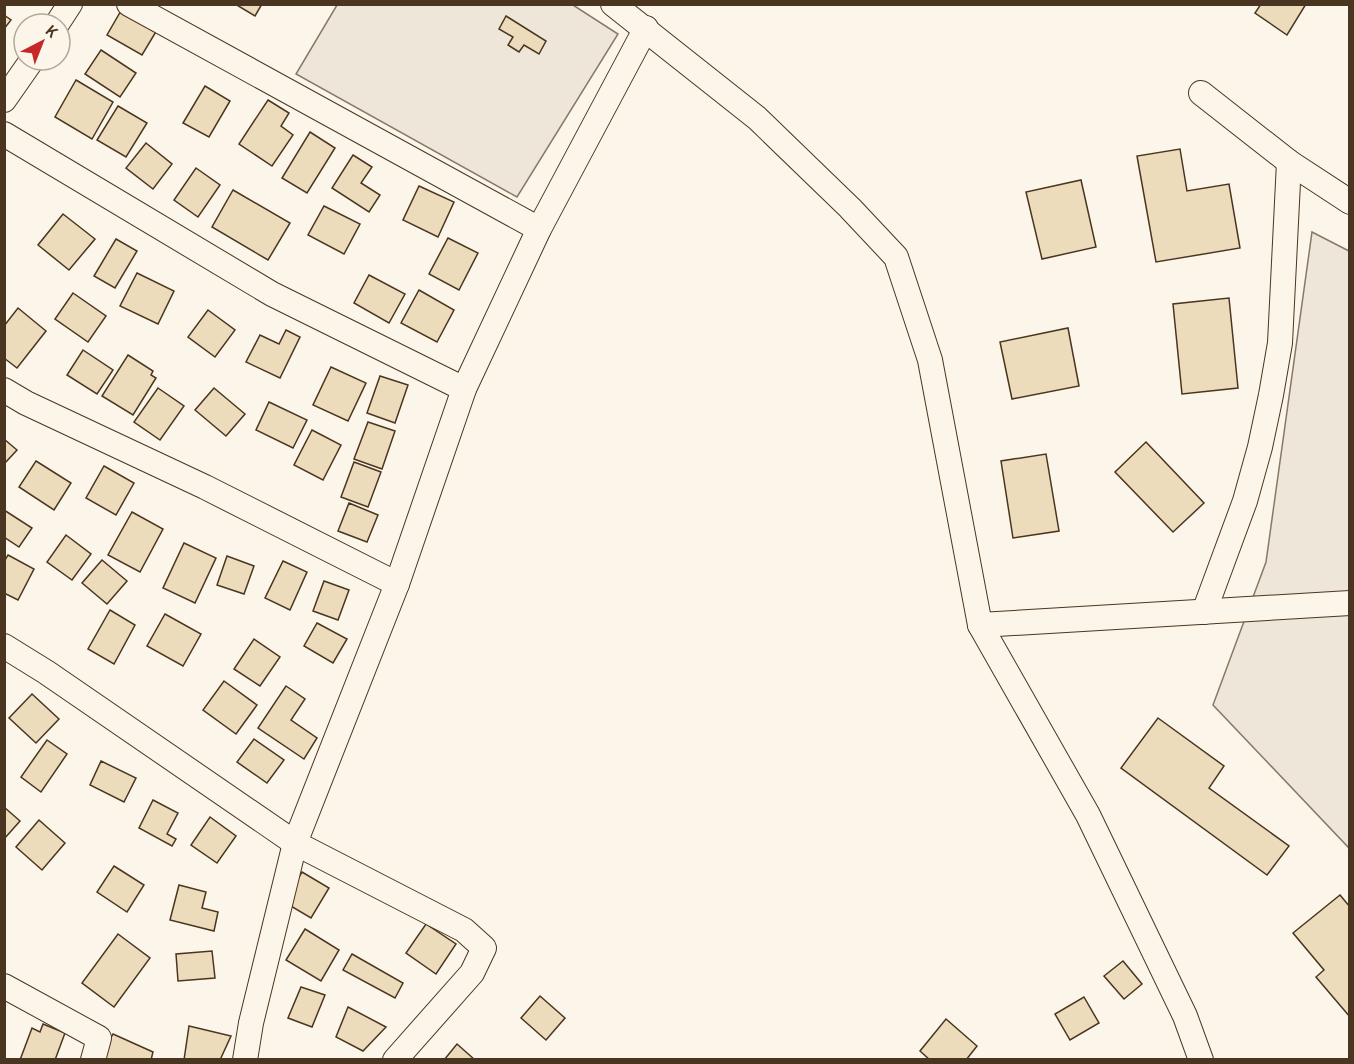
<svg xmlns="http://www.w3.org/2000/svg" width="1354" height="1064" font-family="'Archivo Narrow',sans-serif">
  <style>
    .green { fill: #ede6d9; stroke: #887966; stroke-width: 1.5 }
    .building { fill: #ecdcbc; stroke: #4a3520; stroke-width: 1.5 }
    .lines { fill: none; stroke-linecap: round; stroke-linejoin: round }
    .street-casing { stroke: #4a3520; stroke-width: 26 }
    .street { stroke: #fbf6e9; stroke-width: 24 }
  </style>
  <rect width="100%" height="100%" fill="#fbf6e9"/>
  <g class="green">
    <polygon points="337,5 573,5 618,34 517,197 296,74"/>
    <polygon points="1312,232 1349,251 1349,848 1213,705 1266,562"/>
  </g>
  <g class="building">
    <polygon points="235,4 262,4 255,16"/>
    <polygon points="1261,4 1306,4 1287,35 1255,13"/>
    <polygon points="122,9 157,30 142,55 107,35"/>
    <polygon points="4,15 11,20 4,29"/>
    <polygon points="506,16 546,41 539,54 524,45 519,52 508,45 513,37 499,29"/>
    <polygon points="101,50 136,73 120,97 85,74"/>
    <polygon points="76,80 113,102 92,139 55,117"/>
    <polygon points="205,86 230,101 209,137 183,123"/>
    <polygon points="268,100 289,113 281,126 293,135 272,166 239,144"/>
    <polygon points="118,106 147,123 126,157 97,140"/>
    <polygon points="310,132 335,148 307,193 282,178"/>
    <polygon points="146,143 172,164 153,189 126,168"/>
    <polygon points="1180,149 1187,191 1229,184 1240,248 1156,262 1137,156"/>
    <polygon points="353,155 372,167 361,183 380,195 369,212 332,188"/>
    <polygon points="196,168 220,185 198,217 174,200"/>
    <polygon points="1081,180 1096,247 1042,259 1026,192"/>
    <polygon points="419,186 454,202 438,237 403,220"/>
    <polygon points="233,190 290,223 268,260 212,227"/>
    <polygon points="324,206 360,224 344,254 308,235"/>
    <polygon points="63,214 95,239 69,270 38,245"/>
    <polygon points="448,238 478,253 459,290 429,274"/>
    <polygon points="116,239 137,251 115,288 94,276"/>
    <polygon points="137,273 174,291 158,324 120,306"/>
    <polygon points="369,275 405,294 389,323 354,303"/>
    <polygon points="419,290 454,310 437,342 401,323"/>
    <polygon points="73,293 106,316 88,342 55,319"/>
    <polygon points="1229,298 1238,388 1182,394 1173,304"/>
    <polygon points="18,308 46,331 17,368 4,358 4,326"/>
    <polygon points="208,310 235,330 215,357 188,337"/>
    <polygon points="1068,328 1079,386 1012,399 1000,342"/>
    <polygon points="286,330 300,337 280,378 246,362 260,335 279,344"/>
    <polygon points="83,350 113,370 97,394 67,375"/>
    <polygon points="128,355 153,371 151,375 156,378 133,415 102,396"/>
    <polygon points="331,367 366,383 348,421 313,405"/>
    <polygon points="380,376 408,385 395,423 367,413"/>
    <polygon points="158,388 184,406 160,440 134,422"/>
    <polygon points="214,388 245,414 226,436 195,410"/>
    <polygon points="269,402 307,420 293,448 256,430"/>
    <polygon points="368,422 395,431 382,469 354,459"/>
    <polygon points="312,430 341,445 323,480 294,465"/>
    <polygon points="4,439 17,450 4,464"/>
    <polygon points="1146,442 1204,503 1173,532 1115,472"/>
    <polygon points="1046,454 1059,531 1013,538 1001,461"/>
    <polygon points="36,461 71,483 54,510 19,487"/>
    <polygon points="354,462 381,472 368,507 341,497"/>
    <polygon points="104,466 134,483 116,515 86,498"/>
    <polygon points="349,503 378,515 367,542 338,531"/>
    <polygon points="4,510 32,528 19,547 4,537"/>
    <polygon points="132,512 163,529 140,572 108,555"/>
    <polygon points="66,535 91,554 72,580 47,562"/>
    <polygon points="184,543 216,558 195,603 163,588"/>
    <polygon points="8,555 34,569 18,600 4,593 4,562"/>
    <polygon points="227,556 254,566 244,594 217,585"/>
    <polygon points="102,560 127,581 107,604 82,583"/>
    <polygon points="283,561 307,572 290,610 265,598"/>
    <polygon points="324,581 349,590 338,620 313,611"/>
    <polygon points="110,610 135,625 114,664 88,649"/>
    <polygon points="165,614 201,634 183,666 147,646"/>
    <polygon points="317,623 347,639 333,663 304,646"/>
    <polygon points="254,639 280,657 260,686 234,669"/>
    <polygon points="224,681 257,705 236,734 203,710"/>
    <polygon points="286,686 305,699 291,720 317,738 304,759 258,728"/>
    <polygon points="32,694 59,719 36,743 9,718"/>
    <polygon points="1158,718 1224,766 1209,788 1289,846 1267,875 1121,768"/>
    <polygon points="254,739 284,760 267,783 237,762"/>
    <polygon points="47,740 67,754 41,792 21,777"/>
    <polygon points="101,761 136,778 124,802 90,785"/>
    <polygon points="153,800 178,813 167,834 176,839 172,846 139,828"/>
    <polygon points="4,807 20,821 4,839"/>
    <polygon points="210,817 236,836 217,863 191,845"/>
    <polygon points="39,820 65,843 42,870 16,847"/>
    <polygon points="114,866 144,885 127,912 97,892"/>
    <polygon points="302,872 329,888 311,918 284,902"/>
    <polygon points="179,885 206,892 202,908 218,912 214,931 170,920"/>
    <polygon points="1340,895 1350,907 1350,1017 1316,977 1324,970 1293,933"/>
    <polygon points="426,924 456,944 436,974 406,953"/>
    <polygon points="305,929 339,950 321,981 286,960"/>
    <polygon points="118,934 150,958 114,1007 82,983"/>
    <polygon points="212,951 215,978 178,981 176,954"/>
    <polygon points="352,954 403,983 395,998 343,970"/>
    <polygon points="1123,961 1142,984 1124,999 1104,976"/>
    <polygon points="301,987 325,995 312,1027 288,1018"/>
    <polygon points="540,996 565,1018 546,1040 521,1018"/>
    <polygon points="1084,997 1099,1023 1070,1040 1055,1014"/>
    <polygon points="348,1007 386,1027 363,1051 336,1037"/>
    <polygon points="946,1019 977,1046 966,1060 930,1060 920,1051"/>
    <polygon points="43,1024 65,1033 55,1060 20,1060 32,1028 40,1032"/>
    <polygon points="189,1026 231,1036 220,1060 184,1060"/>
    <polygon points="113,1034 153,1052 151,1060 99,1059"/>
    <polygon points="457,1044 475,1060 444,1060"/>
  </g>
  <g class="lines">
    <defs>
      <g id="street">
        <polyline points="129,4 539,229"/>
        <polyline points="613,4 757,118 850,208 896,257 930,360 980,625 1088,815 1185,1016 1201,1060"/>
        <polyline points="57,24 70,4"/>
        <polyline points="1201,93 1289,162 1350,202"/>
        <polyline points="4,100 32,60"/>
        <polyline points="4,134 272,294 464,389"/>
        <polyline points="4,390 26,403 205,487 397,584"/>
        <polyline points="1204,612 1245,501 1260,447 1271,395 1280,343 1289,162"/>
        <polyline points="980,625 1350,603"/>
        <polyline points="4,646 46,672 295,843 464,930 484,948 472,973 395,1060"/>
        <polyline points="4,986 99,1038 93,1060"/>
        <polyline points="245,1060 251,1023 295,843 397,584 464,389 539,229 646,28"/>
      </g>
    </defs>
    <use href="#street" class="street-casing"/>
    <use href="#street" class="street"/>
  </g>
  <rect width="1354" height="1064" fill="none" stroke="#4a3520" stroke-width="12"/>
  <g transform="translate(42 42) rotate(42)"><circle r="28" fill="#fbf6e9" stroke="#b4a999" stroke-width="1.5"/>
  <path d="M0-4.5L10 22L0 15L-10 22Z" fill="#c62828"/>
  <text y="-9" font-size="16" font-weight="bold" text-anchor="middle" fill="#4a3520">K</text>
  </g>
</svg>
